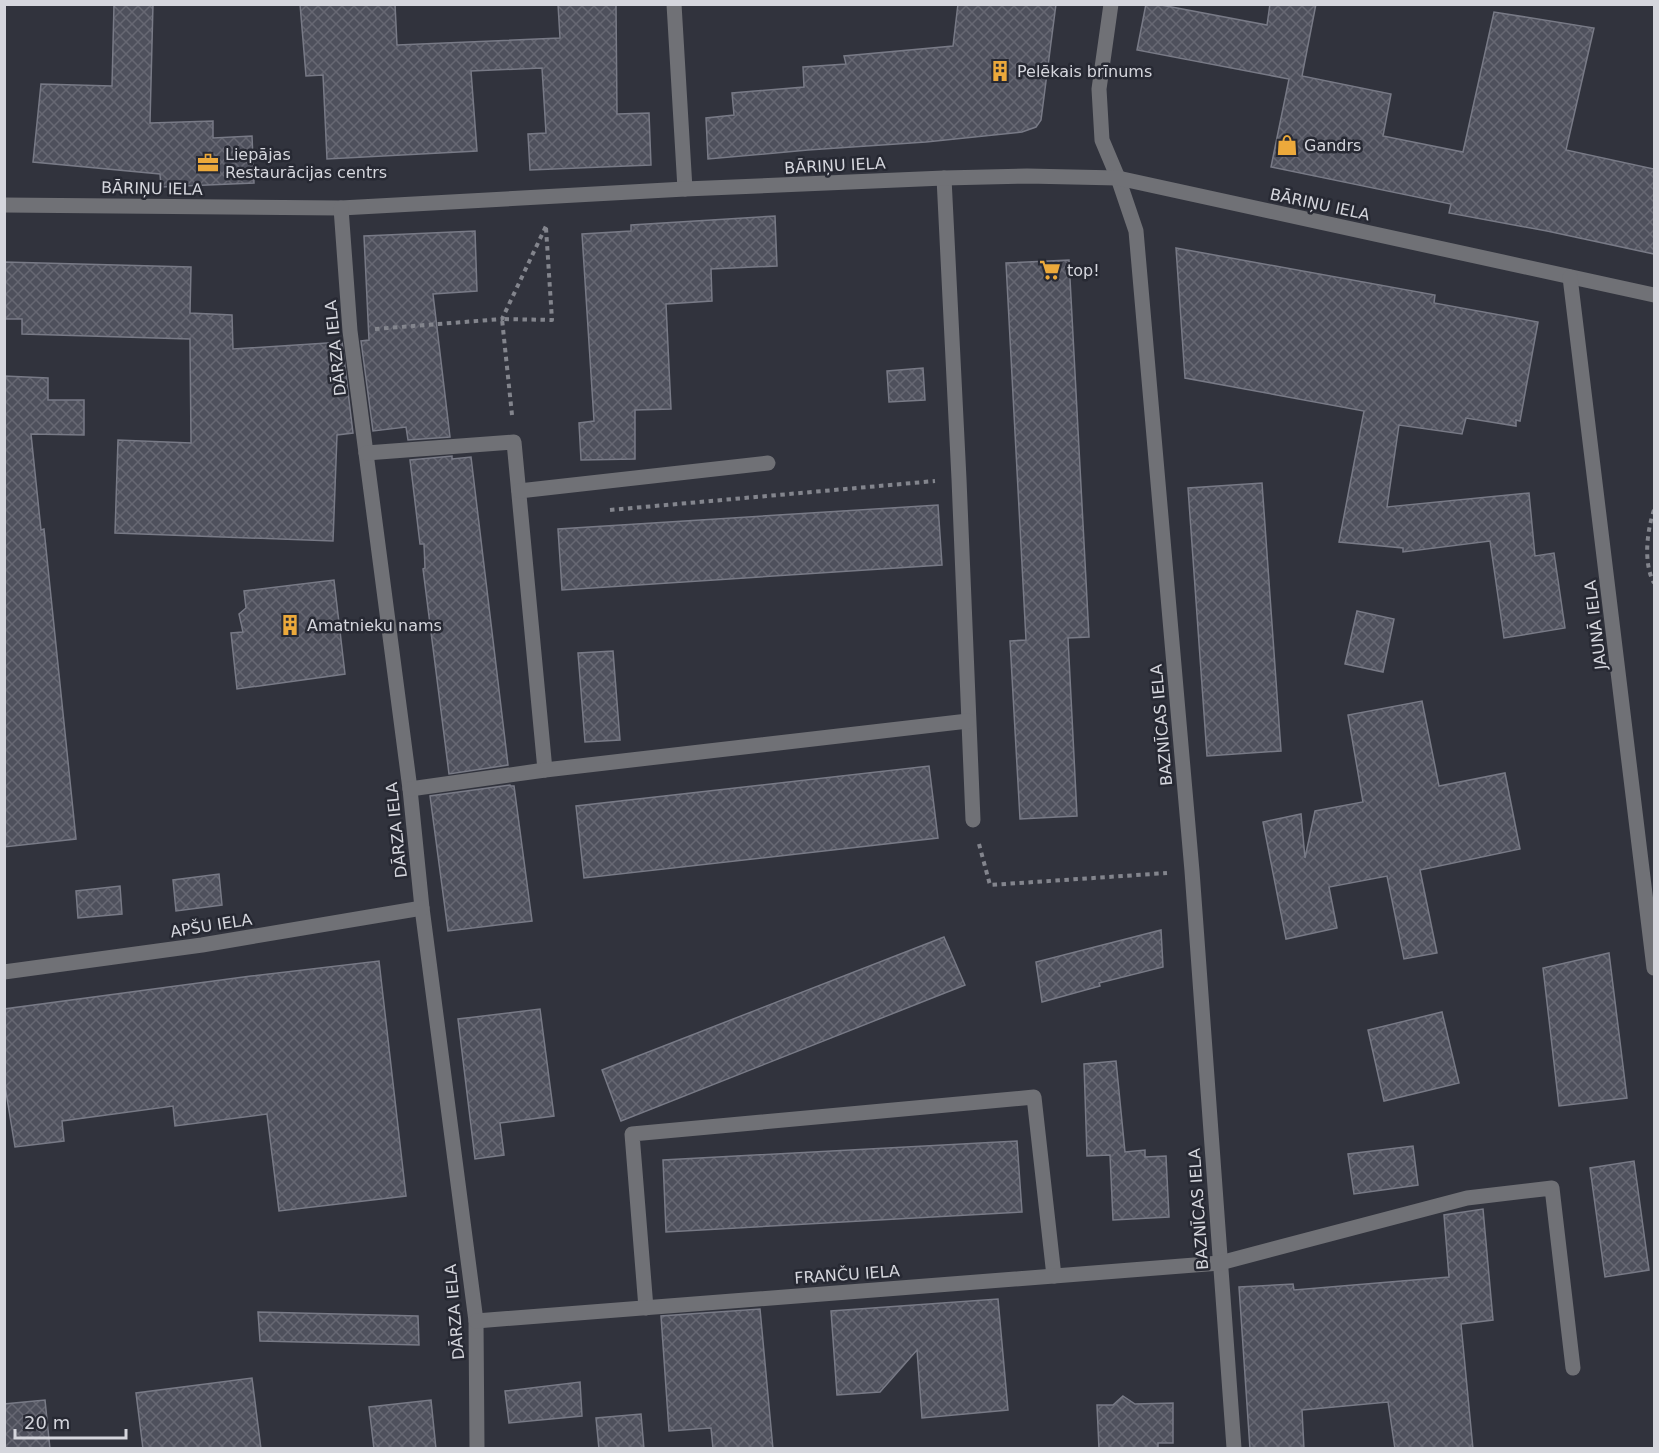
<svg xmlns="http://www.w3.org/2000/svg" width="1659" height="1453" font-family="'DejaVu Sans',sans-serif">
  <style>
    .building { fill: url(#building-cross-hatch); stroke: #787a86; stroke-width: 1.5 }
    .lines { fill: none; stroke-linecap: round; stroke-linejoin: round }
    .path { stroke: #83858d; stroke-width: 4; stroke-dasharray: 4.5 4.5; stroke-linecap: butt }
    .minor { stroke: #707176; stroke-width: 15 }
    .labels { text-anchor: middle; stroke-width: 5; stroke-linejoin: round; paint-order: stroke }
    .poi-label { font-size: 16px; fill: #d5d6dd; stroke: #272933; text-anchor: start }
    .street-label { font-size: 16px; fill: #d5d6dd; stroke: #272933 }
  </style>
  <defs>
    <pattern id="building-cross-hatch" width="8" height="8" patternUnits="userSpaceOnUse" patternTransform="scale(1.5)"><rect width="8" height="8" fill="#4e505c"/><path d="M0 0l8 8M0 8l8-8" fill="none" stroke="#676873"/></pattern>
  </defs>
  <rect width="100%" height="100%" fill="#31333d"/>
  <g class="building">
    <polygon points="114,4 153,4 150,123 213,121 213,138 252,136 254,183 161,187 160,174 33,162 41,84 112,86"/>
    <polygon points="300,4 395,4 397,45 560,38 558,4 616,4 617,114 649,113 651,165 530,170 528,134 546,133 542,68 471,71 477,151 327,159 323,75 306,76"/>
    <polygon points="958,4 1056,4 1041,120 1036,127 1022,132 926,142 808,150 708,159 706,118 734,115 732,93 804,87 803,67 846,64 844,56 953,46"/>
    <polygon points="1146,4 1156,4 1267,25 1270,4 1316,4 1302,76 1391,94 1383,136 1463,152 1494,12 1594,28 1566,150 1654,169 1654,254 1547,231 1449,213 1451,204 1271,167 1289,79 1137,50"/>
    <polygon points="775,216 777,266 711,269 712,301 666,304 671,409 635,410 635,459 581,460 579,423 594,421 582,234 631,231 631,225"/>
    <polygon points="475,231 477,291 433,294 450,437 408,440 406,427 373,431 361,341 369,340 364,236"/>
    <polygon points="1176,248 1435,295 1434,303 1538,322 1520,421 1516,420 1516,426 1466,418 1462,434 1399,425 1387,507 1529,493 1535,556 1554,553 1565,628 1504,638 1490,541 1403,552 1403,548 1339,542 1364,411 1185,378"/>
    <polygon points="1069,260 1089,637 1068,638 1077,816 1020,819 1010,641 1026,640 1006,263"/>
    <polygon points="4,262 191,267 190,313 232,315 233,349 342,342 353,433 337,435 333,541 115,533 118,440 191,443 190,339 22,334 22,319 4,319"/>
    <polygon points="923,368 925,400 889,402 887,371"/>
    <polygon points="4,376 48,378 48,400 84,400 84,435 31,434 41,530 44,529 76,839 4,847"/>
    <polygon points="452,456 452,459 471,457 508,765 449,774 423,569 425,568 424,544 420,544 410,460"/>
    <polygon points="1262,483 1281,751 1207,756 1188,488"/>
    <polygon points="938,505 942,565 562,590 558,529"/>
    <polygon points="334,580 345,674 237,689 231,633 243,632 239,614 246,608 244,591"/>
    <polygon points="1357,611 1394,619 1383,672 1345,664"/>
    <polygon points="613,651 620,740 585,742 578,653"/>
    <polygon points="1422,701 1439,786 1505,773 1520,849 1420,870 1437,953 1404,959 1387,876 1329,887 1337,928 1286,939 1263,822 1301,814 1305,858 1315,811 1363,802 1348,715"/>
    <polygon points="929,766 938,838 584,878 576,806"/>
    <polygon points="510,785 511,786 514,786 532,921 448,931 430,796"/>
    <polygon points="219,874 222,905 176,911 173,880"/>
    <polygon points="120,886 122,914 78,918 76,891"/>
    <polygon points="1161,930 1163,967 1099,983 1100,986 1042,1002 1036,962"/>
    <polygon points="944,937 965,985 621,1121 602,1070"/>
    <polygon points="1609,953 1627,1098 1559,1106 1543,968"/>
    <polygon points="379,961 406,1196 279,1211 267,1114 175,1126 173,1106 62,1121 64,1141 15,1147 4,1080 4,1009 251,976"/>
    <polygon points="540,1009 554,1116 500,1123 504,1155 475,1159 458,1019"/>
    <polygon points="1442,1012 1459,1083 1384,1101 1368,1030"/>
    <polygon points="1116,1061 1125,1152 1145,1150 1145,1157 1166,1156 1169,1217 1113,1220 1110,1155 1087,1156 1084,1064"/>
    <polygon points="1017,1141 1022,1212 666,1232 663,1160"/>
    <polygon points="1413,1146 1418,1185 1354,1194 1348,1154"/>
    <polygon points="1634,1161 1649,1270 1605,1277 1590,1168"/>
    <polygon points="1483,1209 1493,1320 1461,1324 1473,1449 1395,1449 1388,1402 1302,1410 1304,1449 1250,1449 1239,1287 1293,1284 1294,1290 1449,1277 1444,1215"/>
    <polygon points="998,1299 1008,1410 922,1418 917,1350 880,1392 837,1395 831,1311"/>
    <polygon points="760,1309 773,1449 713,1449 711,1428 669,1431 661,1316"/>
    <polygon points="258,1312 418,1316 419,1345 260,1341"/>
    <polygon points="252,1378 261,1449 143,1449 136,1393"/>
    <polygon points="580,1382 582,1416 509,1423 505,1391"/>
    <polygon points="1123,1396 1135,1404 1173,1403 1173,1443 1158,1443 1158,1449 1099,1449 1097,1405 1113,1405"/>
    <polygon points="45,1400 50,1449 4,1449 4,1404"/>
    <polygon points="431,1400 436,1449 374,1449 369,1407"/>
    <polygon points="641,1414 644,1449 599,1449 596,1418"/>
  </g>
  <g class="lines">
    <g class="path">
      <polyline points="375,329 502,319 547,224"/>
      <polyline points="512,415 502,319 552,320 546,228"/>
      <polyline points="610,510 935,481"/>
      <path d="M1654,510C1647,531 1643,563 1654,583"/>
      <polyline points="979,844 990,885 1167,873"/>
    </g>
    <g class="minor">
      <polyline points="674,4 685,189"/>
      <polyline points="1111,4 1099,89 1102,140 1118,178 1136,231 1192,871 1234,1448"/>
      <polyline points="944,178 959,479 973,820"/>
      <polyline points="4,205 341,208 685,189 944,178 1027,176 1118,178 1654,295"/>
      <polyline points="341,208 350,331 410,789 422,908 476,1321 477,1448"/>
      <polyline points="1570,277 1654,968"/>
      <polyline points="366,453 514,442 545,770"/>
      <polyline points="519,491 768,463"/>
      <polyline points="410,789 545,770 968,721"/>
      <polyline points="4,972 202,945 422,908"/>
      <polyline points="646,1308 632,1134 1034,1097 1054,1276"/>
      <polyline points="476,1321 1220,1263 1467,1198 1552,1188 1573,1368"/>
    </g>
  </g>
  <defs>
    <symbol id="building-bare" viewBox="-9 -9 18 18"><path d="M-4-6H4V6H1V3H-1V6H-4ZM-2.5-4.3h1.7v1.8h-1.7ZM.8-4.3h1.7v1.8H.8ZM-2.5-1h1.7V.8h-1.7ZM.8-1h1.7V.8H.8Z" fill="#eca93b" stroke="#272933" stroke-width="2.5" paint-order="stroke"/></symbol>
    <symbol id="shop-bare" viewBox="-9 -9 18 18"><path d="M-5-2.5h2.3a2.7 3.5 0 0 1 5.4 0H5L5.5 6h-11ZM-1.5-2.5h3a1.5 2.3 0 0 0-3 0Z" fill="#eca93b" stroke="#272933" stroke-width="2.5" paint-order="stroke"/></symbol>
    <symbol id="office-bare" viewBox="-9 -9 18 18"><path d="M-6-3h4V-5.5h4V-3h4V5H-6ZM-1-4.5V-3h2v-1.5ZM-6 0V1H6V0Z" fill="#eca93b" stroke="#272933" stroke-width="2.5" paint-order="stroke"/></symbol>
    <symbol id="supermarket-bare" viewBox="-9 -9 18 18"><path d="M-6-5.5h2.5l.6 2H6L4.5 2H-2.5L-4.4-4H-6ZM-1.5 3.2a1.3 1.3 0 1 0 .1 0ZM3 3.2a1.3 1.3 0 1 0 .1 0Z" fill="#eca93b" stroke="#272933" stroke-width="2.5" paint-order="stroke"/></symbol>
  </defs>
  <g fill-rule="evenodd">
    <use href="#building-bare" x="985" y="56" width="30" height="30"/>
    <use href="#shop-bare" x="1272" y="130" width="30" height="30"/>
    <use href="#office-bare" x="193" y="148" width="30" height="30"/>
    <use href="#supermarket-bare" x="1035" y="255" width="30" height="30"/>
    <use href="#building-bare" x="275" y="610" width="30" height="30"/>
  </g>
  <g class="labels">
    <g class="poi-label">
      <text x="1017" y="77">Pelēkais brīnums</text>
      <text x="1304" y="151">Gandrs</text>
      <text x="225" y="160">Liepājas<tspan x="225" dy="18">Restaurācijas centrs</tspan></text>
      <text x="1067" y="276">top!</text>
      <text x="307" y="631">Amatnieku nams</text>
    </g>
    <g class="street-label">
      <text transform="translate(835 165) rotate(-3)" y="6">BĀRIŅU IELA</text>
      <text transform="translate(152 188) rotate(1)" y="6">BĀRIŅU IELA</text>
      <text transform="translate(1320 204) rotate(12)" y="6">BĀRIŅU IELA</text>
      <text transform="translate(335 348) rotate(-96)" y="6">DĀRZA IELA</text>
      <text transform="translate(1595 625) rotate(-97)" y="6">JAUNĀ IELA</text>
      <text transform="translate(1161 725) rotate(-95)" y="6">BAZNĪCAS IELA</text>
      <text transform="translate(396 830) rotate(-96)" y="6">DĀRZA IELA</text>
      <text transform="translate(211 925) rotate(-9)" y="6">APŠU IELA</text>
      <text transform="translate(1198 1209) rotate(-94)" y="6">BAZNĪCAS IELA</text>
      <text transform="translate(847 1274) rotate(-4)" y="6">FRANČU IELA</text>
      <text transform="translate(454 1312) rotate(-95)" y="6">DĀRZA IELA</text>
    </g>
  </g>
  <rect width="1659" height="1453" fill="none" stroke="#d5d6dd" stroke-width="12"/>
  <path d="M15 1429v9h111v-9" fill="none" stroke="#d5d6dd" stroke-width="3"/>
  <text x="24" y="1429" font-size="18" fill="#d5d6dd" stroke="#272933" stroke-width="4.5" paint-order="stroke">20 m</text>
</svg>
